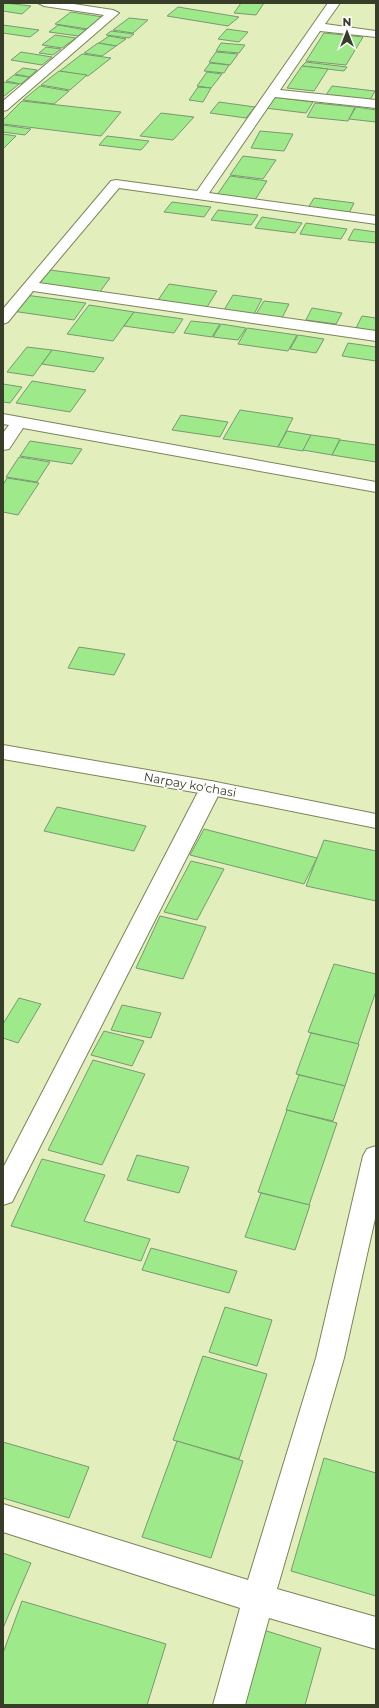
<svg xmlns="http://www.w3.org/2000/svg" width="379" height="1708" font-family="Montserrat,sans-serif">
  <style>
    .building { fill: #9eea8a; stroke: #799871 }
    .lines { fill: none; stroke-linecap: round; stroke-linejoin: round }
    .minor-casing { stroke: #7a8558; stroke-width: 2 }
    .secondary-casing { stroke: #7a8558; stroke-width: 2 }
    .minor { fill: #fff; fill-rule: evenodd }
    .secondary { fill: #fff; fill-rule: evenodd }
    .labels { text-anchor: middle; stroke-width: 3; stroke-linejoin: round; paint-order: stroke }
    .street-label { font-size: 12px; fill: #383d29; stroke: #fff }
  </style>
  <rect width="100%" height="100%" fill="#e2efbd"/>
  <g class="building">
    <polygon points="3,3 5,3 31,6 22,14 3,11"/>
    <polygon points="241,3 264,3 256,15 234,13"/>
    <polygon points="178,7 239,17 228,26 167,16"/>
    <polygon points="71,12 103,17 88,29 55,24"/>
    <polygon points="129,18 148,20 133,33 113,30"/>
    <polygon points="3,25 39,30 30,37 3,33"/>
    <polygon points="58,25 86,30 78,36 49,32"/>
    <polygon points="227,29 248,32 239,42 218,39"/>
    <polygon points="111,31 134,34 129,38 106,35"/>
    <polygon points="324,33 363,37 346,65 306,61"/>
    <polygon points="55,35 76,38 62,48 42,45"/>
    <polygon points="109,36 126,39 116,46 99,43"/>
    <polygon points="98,43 116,46 102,56 84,53"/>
    <polygon points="221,43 245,45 239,53 216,51"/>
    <polygon points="46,47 61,49 53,55 39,53"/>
    <polygon points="21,52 52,57 42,65 11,60"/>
    <polygon points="216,52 238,54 230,65 209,62"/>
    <polygon points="82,54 111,58 88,76 60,71"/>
    <polygon points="306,62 347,67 344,71 302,66"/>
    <polygon points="210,63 229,65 224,73 204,71"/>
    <polygon points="302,66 328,69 314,91 287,88"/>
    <polygon points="23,68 37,70 29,77 15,74"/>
    <polygon points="59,71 87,75 70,90 41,85"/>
    <polygon points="207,72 222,74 211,88 197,86"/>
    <polygon points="14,75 29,77 21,84 6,81"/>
    <polygon points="3,82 19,84 3,97"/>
    <polygon points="40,86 69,91 54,104 23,100"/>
    <polygon points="332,86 375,91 370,100 326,95"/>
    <polygon points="198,87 211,88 203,102 189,100"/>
    <polygon points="273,97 313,102 306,113 265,108"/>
    <polygon points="22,101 121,112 101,136 3,124 3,120"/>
    <polygon points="219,102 255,107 246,118 210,113"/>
    <polygon points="315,103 355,107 348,121 307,117"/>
    <polygon points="356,107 376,110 376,122 349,119"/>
    <polygon points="161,113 194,117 173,140 140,136"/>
    <polygon points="3,125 31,129 25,135 3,132"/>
    <polygon points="260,131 293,134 284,151 251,148"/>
    <polygon points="3,134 16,136 3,149"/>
    <polygon points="107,136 149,141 141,150 99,145"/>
    <polygon points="243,156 276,160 263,179 230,175"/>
    <polygon points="230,176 267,181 255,200 217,195"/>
    <polygon points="314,198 354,203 349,213 308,208"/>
    <polygon points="172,202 211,207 204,217 164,212"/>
    <polygon points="218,210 258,215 251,225 211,220"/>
    <polygon points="262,217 302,223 295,233 255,228"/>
    <polygon points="306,223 347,229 341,239 300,234"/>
    <polygon points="354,229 376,232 376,243 348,240"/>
    <polygon points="50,270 110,278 99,293 39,284"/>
    <polygon points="169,284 217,291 207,307 158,300"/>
    <polygon points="25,295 86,303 74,320 12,311"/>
    <polygon points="233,295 262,299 254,314 224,310"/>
    <polygon points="264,301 289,304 282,318 256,314"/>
    <polygon points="89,305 134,312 113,341 67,334"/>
    <polygon points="312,308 342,313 336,324 306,320"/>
    <polygon points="134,312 183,319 174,333 124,326"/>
    <polygon points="362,316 376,318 376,331 356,328"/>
    <polygon points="191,321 220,324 212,337 184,333"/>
    <polygon points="221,324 246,328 238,340 213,337"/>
    <polygon points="247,328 297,335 288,351 238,344"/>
    <polygon points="298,335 324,339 316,353 290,349"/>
    <polygon points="348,343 376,347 376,361 342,356"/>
    <polygon points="27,347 52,350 33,376 7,372"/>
    <polygon points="52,350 53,350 104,358 94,372 42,364"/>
    <polygon points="32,381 86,390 70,412 16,403"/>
    <polygon points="3,384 22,387 10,403 3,402"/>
    <polygon points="240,410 293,418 278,447 223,439"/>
    <polygon points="181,415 228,422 220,437 172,430"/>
    <polygon points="287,431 311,435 303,451 278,447"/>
    <polygon points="311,435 340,439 332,455 303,450"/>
    <polygon points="340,440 376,445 376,462 332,455"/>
    <polygon points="30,441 82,449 72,464 20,456"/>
    <polygon points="19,457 50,462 37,482 6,477"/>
    <polygon points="7,478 39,483 18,515 3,512 3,485"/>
    <polygon points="79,647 125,654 114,675 68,668"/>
    <polygon points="57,807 146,826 134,851 44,831"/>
    <polygon points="204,829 317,858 304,884 190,855"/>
    <polygon points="324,840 376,851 376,901 306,886"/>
    <polygon points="191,861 224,869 197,920 164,912"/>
    <polygon points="160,916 206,927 183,979 136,968"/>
    <polygon points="334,964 376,974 376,991 358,1044 308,1032"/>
    <polygon points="19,998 41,1004 18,1043 3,1038 3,1024"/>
    <polygon points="122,1005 161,1013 151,1038 111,1030"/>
    <polygon points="104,1031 144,1041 132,1066 91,1055"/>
    <polygon points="311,1033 359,1044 345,1086 296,1074"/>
    <polygon points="93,1060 145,1074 102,1165 48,1150"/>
    <polygon points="299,1075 345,1086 333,1121 286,1110"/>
    <polygon points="287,1110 337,1123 309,1205 258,1192"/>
    <polygon points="137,1155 189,1167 179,1193 127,1180"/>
    <polygon points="42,1159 105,1175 84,1221 150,1239 141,1261 11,1226"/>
    <polygon points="261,1193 310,1205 295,1250 245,1237"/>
    <polygon points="151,1248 237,1271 229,1293 142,1270"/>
    <polygon points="225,1307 272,1320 257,1366 209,1352"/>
    <polygon points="203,1356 267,1374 239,1459 173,1440"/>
    <polygon points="177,1441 243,1461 211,1558 142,1537"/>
    <polygon points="3,1442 89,1467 69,1518 3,1498"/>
    <polygon points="324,1458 376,1473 376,1596 291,1571"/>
    <polygon points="3,1553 31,1563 3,1628"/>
    <polygon points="22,1601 166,1644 147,1705 3,1705 3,1653"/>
    <polygon points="257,1628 321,1648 305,1705 233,1705"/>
  </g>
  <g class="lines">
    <defs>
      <g id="minor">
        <polygon points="38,3 67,3 113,10 119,13 7,110 3,111 3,101 104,15 44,6"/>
        <polygon points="328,3 340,3 325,24 376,31 376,37 320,31 280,90 376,100 376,108 275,97 209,193 376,216 376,224 119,188 39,283 376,331 376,341 33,291 8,322 3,324 3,309 111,181 116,180 197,191"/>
        <polygon points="3,414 376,482 376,492 23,428 9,449 3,450 3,433 9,425 3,424"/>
        <polygon points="211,781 218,783 222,788 12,1202 3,1205 3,1168 200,788 204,783"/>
        <polygon points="376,1146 376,1214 344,1358 277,1589 376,1617 376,1649 269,1618 245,1705 213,1705 240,1608 3,1532 3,1504 248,1580 316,1358 363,1156 367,1149"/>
      </g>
      <polygon id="secondary" points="3,745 211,781 376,814 376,828 211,795 3,759"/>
    </defs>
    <use href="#minor" class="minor-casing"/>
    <use href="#secondary" class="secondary-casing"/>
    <use href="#minor" class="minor"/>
    <use href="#secondary" class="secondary"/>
  </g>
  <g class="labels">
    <g class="street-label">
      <text transform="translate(190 785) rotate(10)" y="4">Narpay ko'chasi</text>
    </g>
  </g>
  <rect width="379" height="1708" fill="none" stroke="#383d29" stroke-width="8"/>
  <g transform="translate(347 32)" stroke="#ffffff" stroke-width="3" paint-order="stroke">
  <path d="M0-3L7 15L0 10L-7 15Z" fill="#383d29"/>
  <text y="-6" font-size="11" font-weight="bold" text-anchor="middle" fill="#383d29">N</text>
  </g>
</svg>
